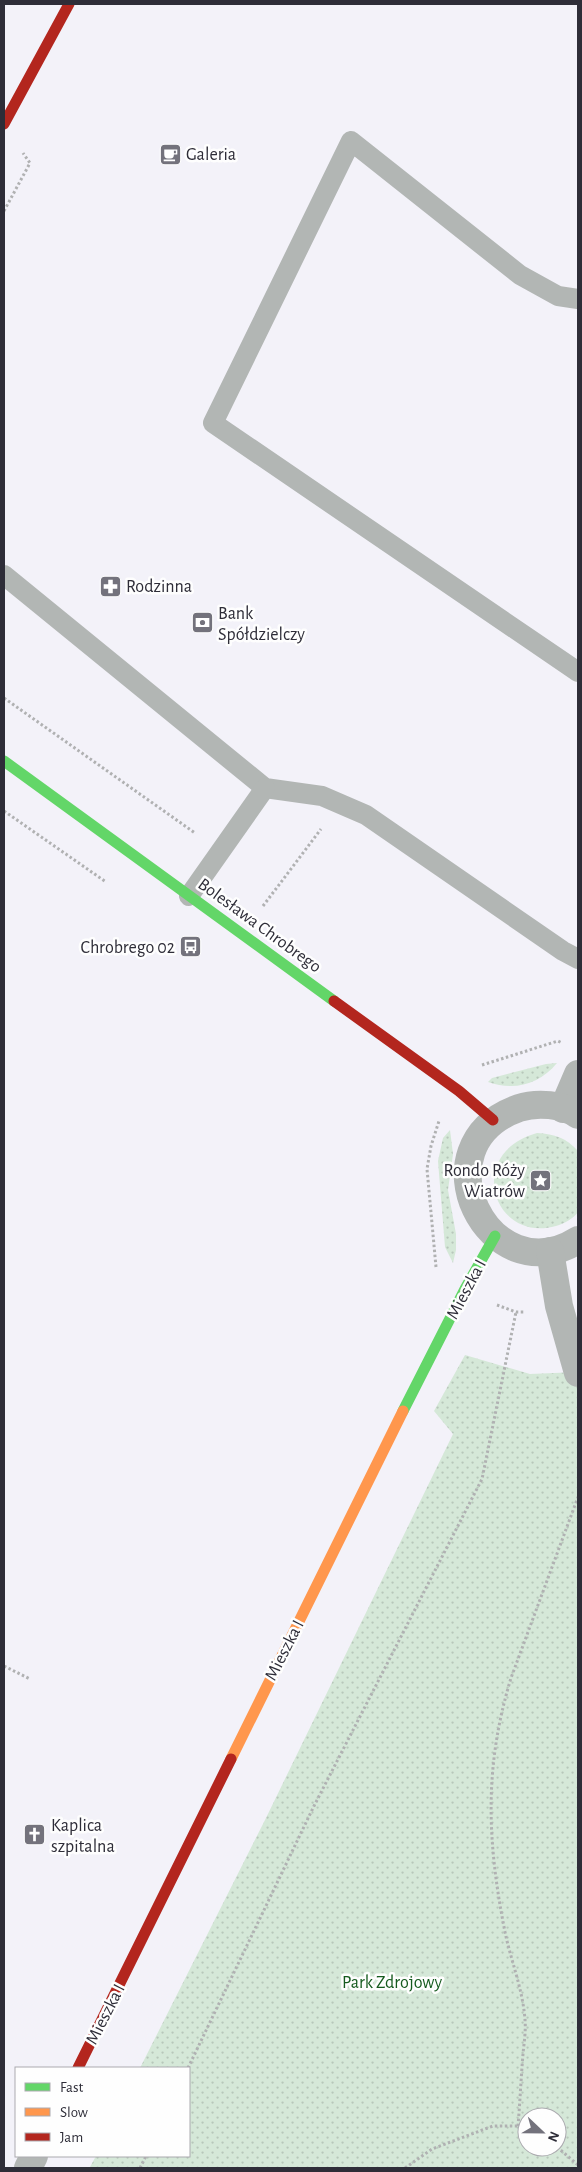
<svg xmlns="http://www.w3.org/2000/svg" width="582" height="2172" font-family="'Alegreya Sans',sans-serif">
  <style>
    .park { fill: url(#park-dots); fill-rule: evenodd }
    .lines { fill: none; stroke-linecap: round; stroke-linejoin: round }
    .path { stroke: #b0b1b2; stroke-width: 3; stroke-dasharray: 2.5 2.5; stroke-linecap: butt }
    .lane { stroke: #b2b6b4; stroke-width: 20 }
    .street { stroke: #b2b6b4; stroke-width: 28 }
    .fast { stroke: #63d668; stroke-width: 11 }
    .slow { stroke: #ff974d; stroke-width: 11 }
    .jam { stroke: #b3261e; stroke-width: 11 }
    .labels { text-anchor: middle; stroke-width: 5; stroke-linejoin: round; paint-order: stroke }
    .poi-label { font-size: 18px; fill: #2e2d38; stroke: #fefefe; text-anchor: start }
    .street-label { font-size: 18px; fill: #2e2d38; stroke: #fefefe }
    .park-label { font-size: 18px; fill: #155a1e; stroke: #fefefe }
  </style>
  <defs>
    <pattern id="park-dots" width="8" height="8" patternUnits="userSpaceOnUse" patternTransform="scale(1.25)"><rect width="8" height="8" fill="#d5e8d8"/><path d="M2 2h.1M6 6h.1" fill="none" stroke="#b7c7ba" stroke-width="1.8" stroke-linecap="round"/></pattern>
  </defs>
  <rect width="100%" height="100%" fill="#f3f2f9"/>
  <g class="park">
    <path d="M557,1063C539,1085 514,1091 488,1082L492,1078L546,1064Z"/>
    <polygon points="450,1130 453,1154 448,1190 456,1234 456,1250 453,1263 445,1247 438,1161 443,1138"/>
    <path d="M537,1133C555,1134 566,1138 578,1151V1212C574,1218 564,1224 556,1226C493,1244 464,1153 537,1133Z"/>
    <path d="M465,1355L530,1374L578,1372V2168H88L90,2167L96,2156H189V2068H140L265,1820L453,1434L434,1411ZM527,2117H557V2147H527Z"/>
  </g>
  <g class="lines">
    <g class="path">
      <polyline points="4,211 30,163 23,153"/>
      <polyline points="4,698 195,833"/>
      <polyline points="4,811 106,882"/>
      <polyline points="263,906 321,829"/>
      <polyline points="482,1065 558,1041 562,1043"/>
      <polyline points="436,1267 427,1169 431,1146 439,1121"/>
      <polyline points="497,1305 516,1312 524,1312"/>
      <polyline points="4,1666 30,1679"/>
      <polyline points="188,2068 314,1806 482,1479 516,1312"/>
      <path d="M518,2126C520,2102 521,2078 523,2054C524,2043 526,2031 525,2020C523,1990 511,1961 505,1932C487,1841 484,1767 511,1678L578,1497"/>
      <polyline points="557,2147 578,2165"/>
      <polyline points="140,2168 146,2156"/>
      <polyline points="405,2168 432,2149 493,2126 518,2126 527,2130"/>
    </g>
    <g class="lane">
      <polyline points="578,299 558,296 520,275 351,141 213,423 578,672"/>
      <polyline points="4,575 265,788 322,796 366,815 563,951 578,959"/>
      <polyline points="189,896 265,788"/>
    </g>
    <g class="street">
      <polyline points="563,1109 578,1074"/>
      <path d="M578,1115C563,1104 537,1102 519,1108C414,1145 489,1296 578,1240"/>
      <polyline points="550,1251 559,1306 578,1373"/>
      <polyline points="28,2168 34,2156"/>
    </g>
    <g class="fast">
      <polyline points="4,761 334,1001"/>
      <polyline points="403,1411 465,1289 495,1236"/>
    </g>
    <polyline class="slow" points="231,1759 403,1411"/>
    <g class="jam">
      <polyline points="4,124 69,4"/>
      <polyline points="334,1001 459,1091 493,1120"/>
      <polyline points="78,2068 231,1759"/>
    </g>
  </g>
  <defs>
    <symbol id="cafe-square" viewBox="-11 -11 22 22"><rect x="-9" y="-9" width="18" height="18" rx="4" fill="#73727c" stroke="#fefefe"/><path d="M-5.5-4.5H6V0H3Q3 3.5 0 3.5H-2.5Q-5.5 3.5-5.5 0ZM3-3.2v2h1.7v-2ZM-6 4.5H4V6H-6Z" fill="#fff"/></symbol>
    <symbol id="pharmacy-square" viewBox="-11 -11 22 22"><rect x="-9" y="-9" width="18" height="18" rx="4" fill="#73727c" stroke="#fefefe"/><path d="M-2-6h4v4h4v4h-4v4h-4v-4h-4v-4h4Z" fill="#fff"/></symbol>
    <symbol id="bank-square" viewBox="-11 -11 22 22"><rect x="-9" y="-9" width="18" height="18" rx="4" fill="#73727c" stroke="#fefefe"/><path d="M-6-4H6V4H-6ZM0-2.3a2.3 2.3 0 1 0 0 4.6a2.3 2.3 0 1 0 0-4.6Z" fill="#fff"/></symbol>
    <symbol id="bus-square" viewBox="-11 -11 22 22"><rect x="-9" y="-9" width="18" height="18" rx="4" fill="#73727c" stroke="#fefefe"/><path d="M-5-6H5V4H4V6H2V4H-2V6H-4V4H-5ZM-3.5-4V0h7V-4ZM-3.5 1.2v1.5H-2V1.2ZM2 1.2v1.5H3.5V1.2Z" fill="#fff"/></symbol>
    <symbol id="sight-square" viewBox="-11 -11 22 22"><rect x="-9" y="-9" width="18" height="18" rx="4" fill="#73727c" stroke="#fefefe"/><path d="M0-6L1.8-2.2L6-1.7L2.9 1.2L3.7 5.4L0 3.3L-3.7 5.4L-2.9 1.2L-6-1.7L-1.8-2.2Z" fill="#fff"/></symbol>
    <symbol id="church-square" viewBox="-11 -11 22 22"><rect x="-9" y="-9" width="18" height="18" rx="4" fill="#73727c" stroke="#fefefe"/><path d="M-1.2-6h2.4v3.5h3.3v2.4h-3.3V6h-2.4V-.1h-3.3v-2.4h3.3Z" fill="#fff"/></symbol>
  </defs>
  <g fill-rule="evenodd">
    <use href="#cafe-square" x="158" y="142" width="25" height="25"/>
    <use href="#pharmacy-square" x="98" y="574" width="25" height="25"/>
    <use href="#bank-square" x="190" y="610" width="25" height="25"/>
    <use href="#bus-square" x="178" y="934" width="25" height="25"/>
    <use href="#sight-square" x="528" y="1168" width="25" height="25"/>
    <use href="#church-square" x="22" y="1822" width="25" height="25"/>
  </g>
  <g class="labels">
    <g class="poi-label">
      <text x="186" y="160">Galeria</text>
      <text x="126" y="592">Rodzinna</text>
      <text x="218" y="619">Bank<tspan x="218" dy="21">Spółdzielczy</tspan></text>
      <text x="175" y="953" text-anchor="end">Chrobrego 02</text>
      <text x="525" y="1176" text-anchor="end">Rondo Róży<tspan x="525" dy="21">Wiatrów</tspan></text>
      <text x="51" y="1831">Kaplica<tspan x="51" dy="21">szpitalna</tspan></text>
    </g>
    <g class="street-label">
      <text transform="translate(260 925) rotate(36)" y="6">Bolesława Chrobrego</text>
      <text transform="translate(466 1289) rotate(-62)" y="6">Mieszka I</text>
      <text transform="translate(284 1650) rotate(-63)" y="6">Mieszka I</text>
      <text transform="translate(105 2014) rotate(-63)" y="6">Mieszka I</text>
    </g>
    <g class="park-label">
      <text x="392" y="1988">Park Zdrojowy</text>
    </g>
  </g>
  <rect width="582" height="2172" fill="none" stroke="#2e2d38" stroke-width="10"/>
  <rect x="15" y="2067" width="175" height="90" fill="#fefefe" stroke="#abaaaf"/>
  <rect x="25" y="2083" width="25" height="8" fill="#63d668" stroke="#abaaaf"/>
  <text x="60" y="2092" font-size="15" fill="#2e2d38">Fast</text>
  <rect x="25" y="2108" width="25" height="8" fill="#ff974d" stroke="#abaaaf"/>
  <text x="60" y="2117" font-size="15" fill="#2e2d38">Slow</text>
  <rect x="25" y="2133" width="25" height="8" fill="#b3261e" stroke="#abaaaf"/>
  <text x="60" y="2142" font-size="15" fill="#2e2d38">Jam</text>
  <g transform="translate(542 2132) rotate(112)"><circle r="24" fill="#fefefe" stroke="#abaaaf"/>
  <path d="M0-4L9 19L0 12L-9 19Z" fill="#73727c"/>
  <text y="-8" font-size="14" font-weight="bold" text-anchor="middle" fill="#2e2d38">N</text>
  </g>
</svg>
